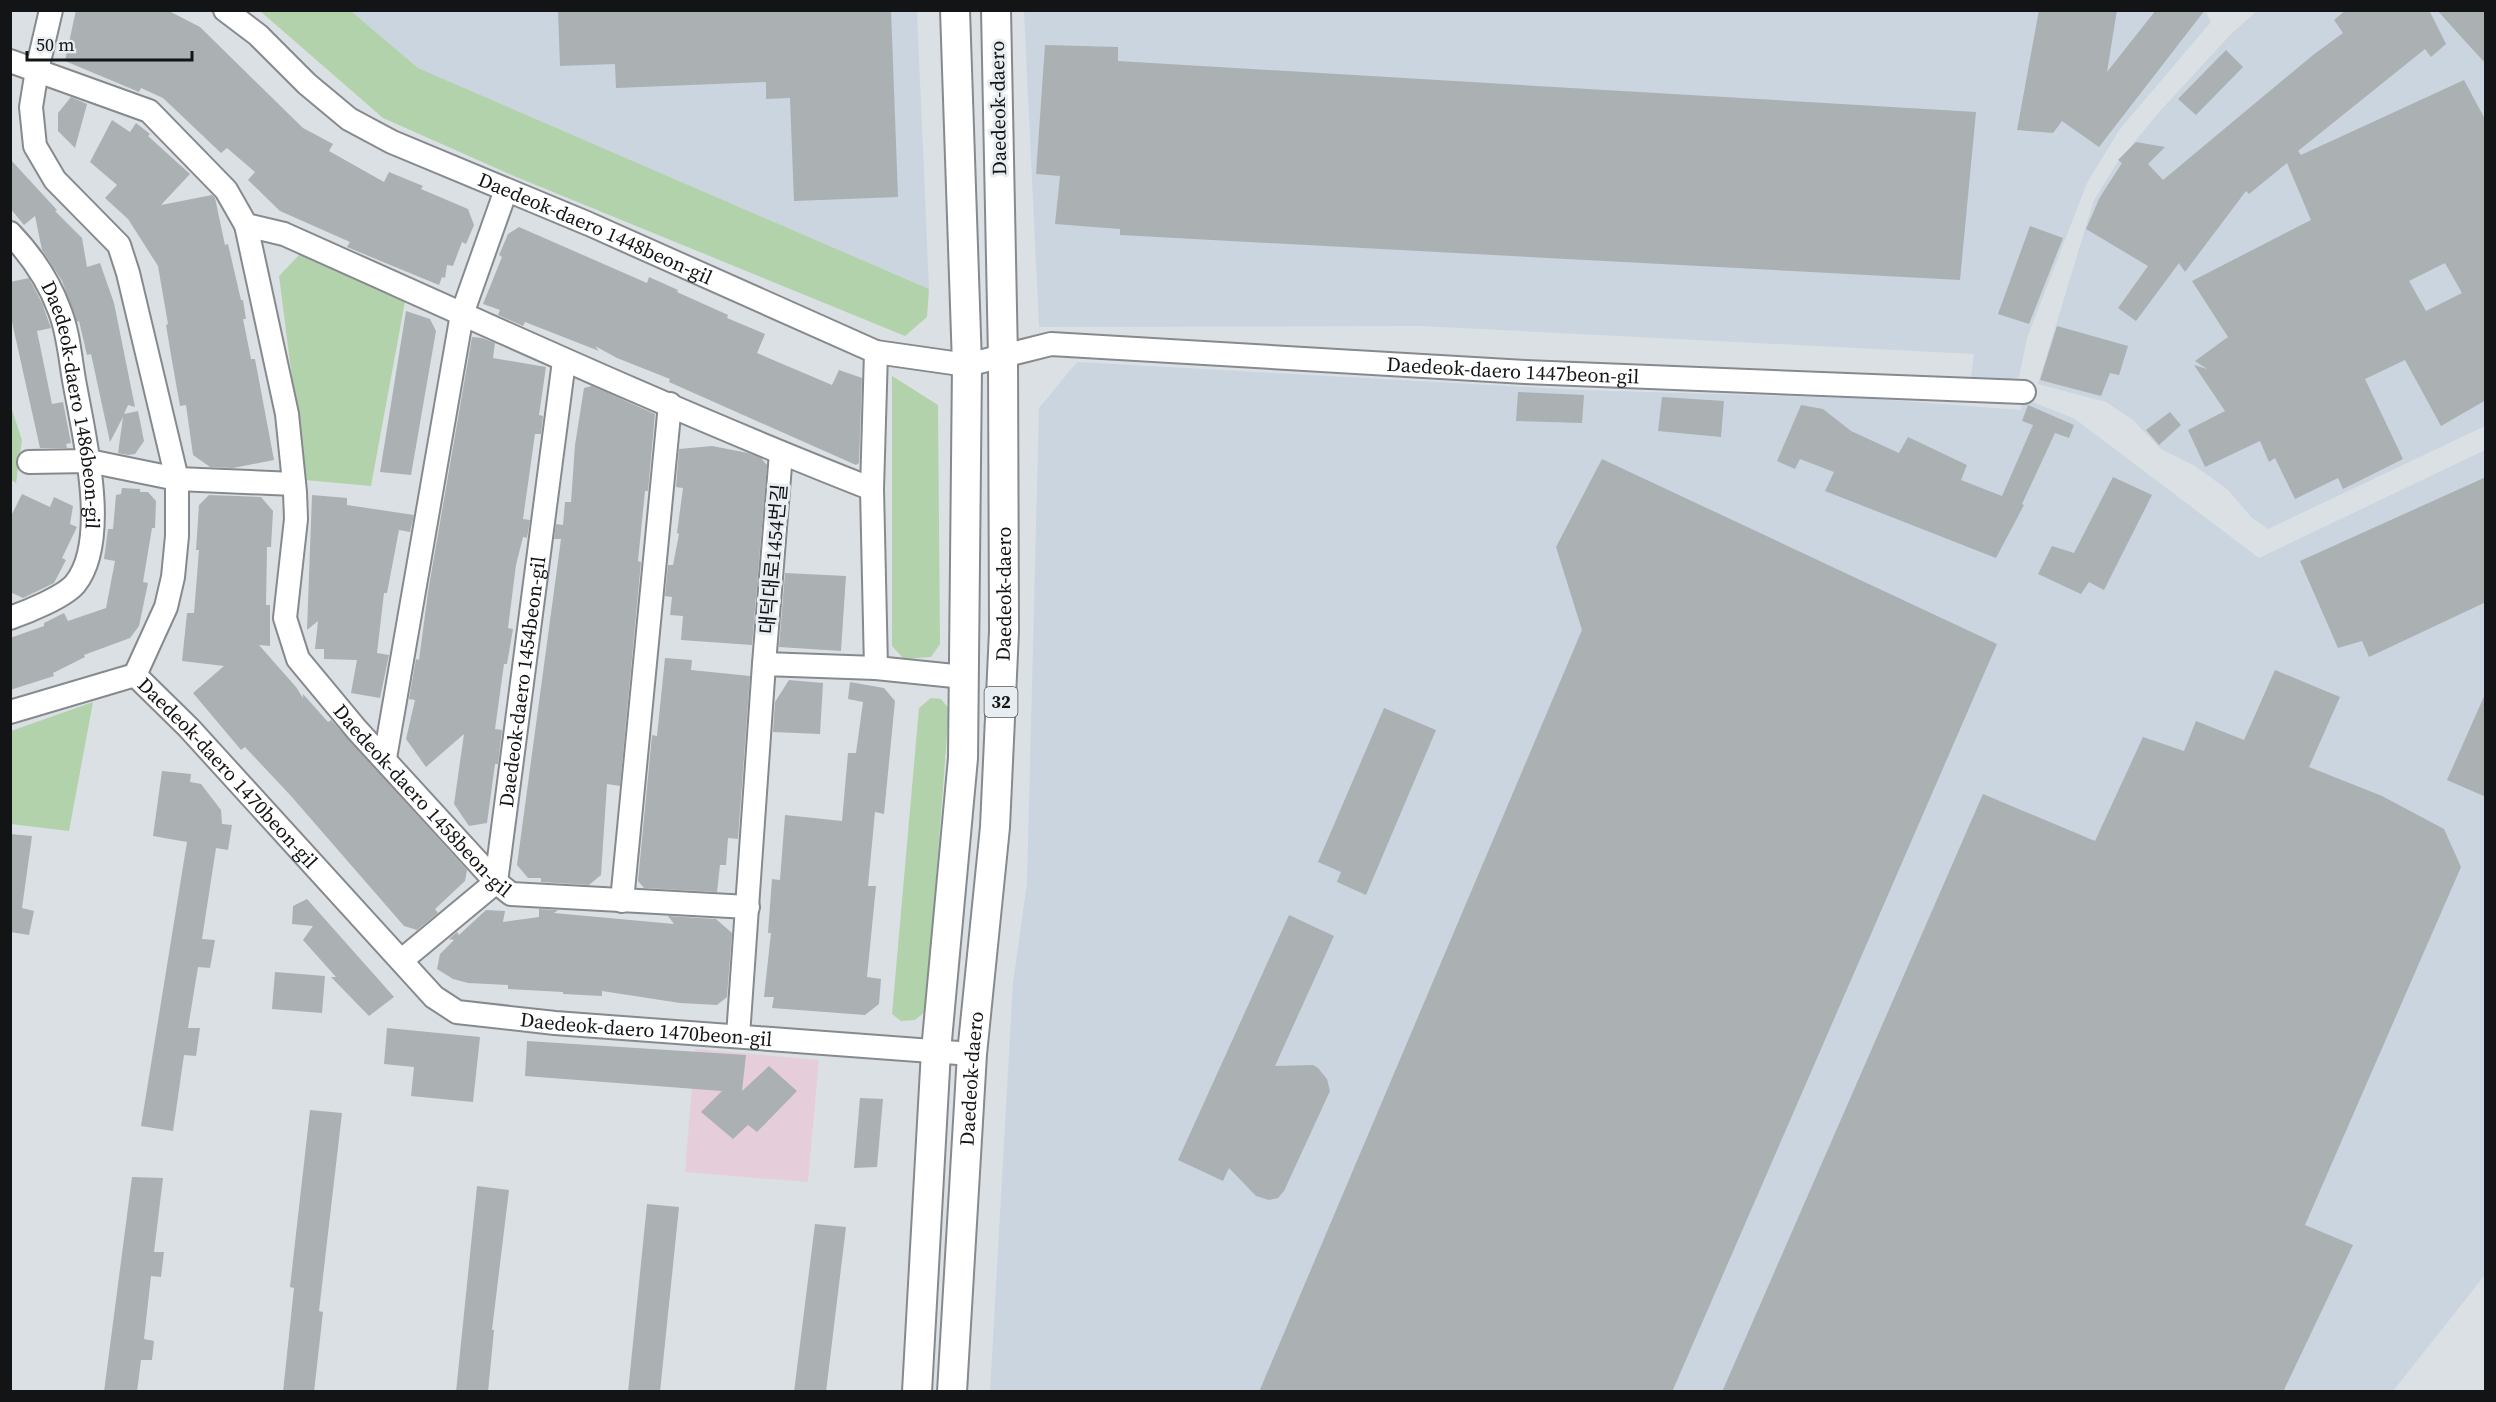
<svg xmlns="http://www.w3.org/2000/svg" width="2496" height="1402" font-family="'Source Serif 4','Noto Sans KR',serif">
  <style>
    .commercial { fill: #e5ced9 }
    .built { fill: #cad5df }
    .green { fill: #b2d2ab }
    .building { fill: #abb0b3; fill-rule: evenodd }
    .lines { fill: none; stroke-linecap: round; stroke-linejoin: round }
    .minor-casing { stroke: #868a8e; stroke-width: 26 }
    .major-casing { stroke: #868a8e; stroke-width: 32 }
    .minor { stroke: #fff; stroke-width: 22 }
    .major { stroke: #fff; stroke-width: 28 }
    .labels { text-anchor: middle; stroke-width: 6; stroke-linejoin: round; paint-order: stroke }
    .shield { fill: #e8edf1; stroke: #535558; stroke-width: 1.5 }
    .shield-label { font-size: 18px; font-weight: bold; fill: #131416 }
    .street-label { font-size: 20px; fill: #131416; stroke: #e8edf1 }
  </style>
  <rect width="100%" height="100%" fill="#dbe0e4"/>
  <polygon class="commercial" points="695,1049 819,1060 808,1182 685,1172"/>
  <g class="built">
    <polygon points="2205,10 2211,22 2120,129 2087,183 2027,338 2019,377 2001,382 1971,377 1974,354 1420,326 1039,327 1024,11"/>
    <polygon points="351,11 917,11 929,289 418,68"/>
    <polygon points="2257,11 2485,11 2485,426 2268,529 2251,517 2228,490 2195,466 2161,449 2133,420 2106,402 2038,384 2094,200 2117,163 2160,111 2231,34"/>
    <polygon points="1077,362 1582,390 1876,399 2021,410 2023,398 2075,419 2259,558 2485,450 2485,1275 2393,1391 990,1392 1013,983 1027,883 1039,408"/>
  </g>
  <g class="green">
    <polygon points="260,11 351,11 418,68 929,289 927,317 905,336 514,176 383,118"/>
    <polygon points="301,253 406,296 371,486 305,480 279,276"/>
    <polygon points="892,376 938,405 940,644 931,657 904,659 892,646"/>
    <polygon points="10,404 22,440 16,483 11,480"/>
    <polygon points="931,698 941,699 949,709 926,1011 915,1020 901,1021 892,1014 919,708"/>
    <polygon points="93,702 69,831 11,824 11,731"/>
  </g>
  <g class="building">
    <polygon points="76,10 167,10 200,27 303,128 333,144 329,151 384,182 389,172 423,186 421,189 468,209 474,225 466,244 462,242 453,266 447,265 445,278 442,277 439,285 383,262 347,247 350,242 280,211 248,180 255,172 227,148 221,153 163,98 141,88 139,92 65,61"/>
    <polygon points="558,10 891,10 898,197 794,201 790,98 766,99 766,82 616,88 615,64 560,66"/>
    <polygon points="2039,10 2117,10 2107,72 2156,10 2205,10 2099,147 2062,121 2053,133 2017,130"/>
    <path d="M2346,10H2429L2446,44L2431,57L2425,49L2298,151L2301,155L2464,80L2486,121V400L2441,426L2405,360L2365,379L2403,459L2343,489L2338,478L2295,499L2275,458L2269,462L2260,441L2205,467L2188,430L2225,411L2194,365L2207,369L2195,361L2228,337L2192,281L2311,220L2287,163L2249,194L2246,191L2185,272L2179,263L2136,321L2118,308L2148,266L2086,229L2100,197L2122,163L2118,160L2136,142L2165,147L2148,164L2163,180L2313,55L2343,33L2334,20ZM2445,263L2462,293L2426,311L2409,281Z"/>
    <polygon points="2437,10 2486,10 2486,64 2464,40"/>
    <polygon points="1045,45 1118,47 1118,61 1976,112 1960,280 1120,235 1120,229 1055,224 1060,176 1036,174"/>
    <polygon points="2226,50 2243,67 2196,115 2178,99"/>
    <polygon points="71,97 87,104 75,148 58,131 58,113"/>
    <polygon points="112,120 130,132 136,123 150,134 148,136 190,174 161,205 212,195 215,198 225,245 228,244 241,300 243,300 246,319 243,319 251,359 255,359 274,460 233,468 210,467 193,455 186,405 180,406 172,361 166,325 168,324 158,266 128,219 105,198 117,185 90,162"/>
    <polygon points="10,159 57,210 55,211 82,238 87,267 100,263 114,303 135,407 128,405 124,414 138,411 144,441 135,454 128,455 118,453 123,417 110,442 91,354 87,355 79,321 77,322 62,281 42,250 35,216 24,225 10,208"/>
    <polygon points="2030,226 2063,238 2029,324 1998,314"/>
    <polygon points="519,227 647,283 649,277 678,290 677,292 728,315 727,318 765,334 757,353 832,385 839,370 862,378 859,463 856,465 669,382 670,379 617,358 595,346 599,351 525,322 523,326 498,315 500,310 483,304 502,257 499,255 508,234"/>
    <polygon points="29,278 42,303 51,328 37,331 52,404 63,402 71,443 66,444 67,448 40,448 10,313 10,282"/>
    <polygon points="406,311 430,319 436,331 411,475 380,472"/>
    <polygon points="2057,326 2128,346 2119,375 2110,373 2101,396 2040,380"/>
    <polygon points="472,337 482,338 495,343 493,358 546,367 539,415 543,416 541,434 535,434 523,519 530,520 527,538 523,537 516,565 508,628 513,629 507,664 504,664 495,729 502,730 498,764 495,764 487,823 469,826 454,804 464,734 426,767 406,739 415,700 409,699 416,659 419,660 428,592"/>
    <polygon points="592,386 655,414 648,491 645,491 638,561 641,562 620,786 607,784 601,875 589,885 541,882 541,878 528,878 517,865 561,539 554,539 556,524 563,525 565,502 571,502 575,445 584,388"/>
    <polygon points="1518,392 1584,395 1582,423 1516,421"/>
    <polygon points="1662,397 1724,401 1721,437 1658,431"/>
    <polygon points="1801,405 1823,409 1851,431 1899,453 1908,437 1967,465 1961,480 2002,496 2033,425 2022,421 2028,405 2074,425 2069,438 2055,433 2022,504 2024,505 1996,558 1825,491 1834,472 1800,459 1795,469 1777,461"/>
    <polygon points="2170,412 2181,425 2159,445 2146,430"/>
    <polygon points="712,446 748,453 761,458 767,465 752,645 681,640 683,616 670,615 672,597 665,596 668,565 673,565 679,534 677,533 683,488 676,487 679,449"/>
    <polygon points="1602,459 1997,644 1672,1392 1259,1392 1582,630 1556,547"/>
    <polygon points="2113,477 2152,495 2104,590 2089,582 2081,594 2038,574 2052,546 2074,553"/>
    <polygon points="2486,477 2486,602 2369,657 2362,641 2338,648 2300,561"/>
    <polygon points="122,488 140,489 140,492 148,492 156,501 155,528 152,528 143,582 148,583 139,626 130,638 84,655 85,657 53,673 54,676 10,690 10,638 44,626 44,623 64,613 68,621 106,608 115,561 104,559 108,529 113,529 116,495 121,494"/>
    <polygon points="22,494 50,507 54,497 73,506 70,524 77,527 62,558 66,560 54,583 23,598 10,592 10,518"/>
    <polygon points="209,495 261,497 273,511 271,547 267,547 266,605 270,605 270,646 259,645 296,687 303,698 303,694 328,722 331,720 467,870 465,881 435,909 438,913 417,930 404,926 291,796 245,747 241,750 193,693 224,666 182,661 187,613 194,613 199,550 196,550 199,505"/>
    <polygon points="312,495 347,498 347,505 414,515 410,532 399,530 387,593 384,593 377,653 389,655 380,698 351,693 357,660 324,659 324,649 315,649 318,621 307,630"/>
    <polygon points="785,573 846,576 841,651 779,647"/>
    <polygon points="665,658 692,660 691,670 750,676 738,839 728,838 726,865 720,865 717,892 644,888 638,881 652,735 657,736"/>
    <polygon points="2275,670 2340,697 2309,767 2382,796 2444,829 2461,867 2305,1225 2353,1245 2283,1392 1722,1392 1983,794 2095,841 2143,737 2184,751 2196,721 2244,740"/>
    <polygon points="789,680 823,683 820,734 773,732 775,702"/>
    <polygon points="850,682 884,688 895,701 884,814 875,812 868,886 876,886 867,977 881,979 879,1004 865,1015 772,1008 774,997 764,997 771,933 768,933 772,879 780,880 785,815 842,821 848,753 856,753 863,702 848,699"/>
    <polygon points="2486,692 2486,797 2447,780"/>
    <polygon points="1384,708 1436,730 1366,895 1337,882 1341,872 1318,862"/>
    <polygon points="162,771 191,774 190,782 201,784 221,810 222,824 232,825 228,850 216,848 202,939 215,940 210,968 198,967 188,1028 200,1028 196,1056 184,1055 173,1131 141,1126 187,842 153,836"/>
    <polygon points="10,834 32,836 22,908 34,911 29,935 10,932"/>
    <polygon points="307,899 394,997 369,1016 331,977 336,977 303,940 313,926 292,924 293,906"/>
    <polygon points="539,909 558,910 554,913 674,924 668,916 716,919 732,933 727,997 717,1005 680,1003 602,991 602,996 563,994 563,992 508,989 508,985 468,983 453,979 437,969 440,954 454,940 449,939 457,932 459,935 486,910 505,911 503,922 539,917"/>
    <polygon points="1289,915 1334,936 1275,1066 1313,1065 1318,1068 1327,1079 1330,1091 1284,1191 1278,1198 1269,1200 1256,1196 1229,1168 1223,1181 1178,1160"/>
    <polygon points="275,972 325,976 322,1013 272,1009"/>
    <polygon points="387,1028 480,1037 473,1102 411,1096 414,1067 384,1064"/>
    <polygon points="527,1041 746,1055 742,1091 769,1066 797,1091 757,1132 748,1125 733,1139 701,1112 722,1091 525,1076"/>
    <polygon points="860,1098 883,1099 877,1167 854,1168"/>
    <polygon points="310,1110 342,1113 319,1311 323,1312 314,1392 283,1392 294,1288 290,1287"/>
    <polygon points="132,1177 163,1178 154,1252 164,1252 161,1277 151,1276 144,1339 154,1341 152,1360 141,1360 137,1392 104,1392"/>
    <polygon points="477,1186 509,1190 492,1330 494,1330 488,1392 456,1392"/>
    <polygon points="647,1204 679,1207 660,1392 628,1392"/>
    <polygon points="815,1224 846,1227 826,1392 794,1392"/>
  </g>
  <g class="lines">
    <defs>
      <g id="minor">
        <polyline points="51,10 37,70 31,107 35,146 55,180 119,245 128,273 177,479 177,536 173,577 166,607 135,675"/>
        <path id="s1" d="M225,10L258,35L307,84L349,119L392,142L589,224L876,352L967,365L1051,344L1525,372L2024,392"/>
        <path d="M10,61L149,111L226,190L246,225L284,234C479,321 673,411 872,489"/>
        <path id="s2" d="M246,225L287,414L295,492L296,519L285,618L298,659L357,730L496,882L511,894L748,907"/>
        <path id="s3" d="M10,233C32,256 48,279 59,309C68,330 70,357 74,380C83,432 111,540 75,584C64,597 27,612 10,618"/>
        <polyline points="29,462 89,461 177,479 294,484"/>
        <polyline points="764,664 781,453"/>
        <polyline points="876,668 872,489 876,352"/>
        <path id="s4" d="M135,675L189,728L434,997L457,1012L555,1023L972,1054"/>
        <polyline points="10,712 135,675"/>
        <polyline points="385,758 462,314 506,190"/>
        <polyline points="622,901 670,404"/>
        <path id="s5" d="M402,960L496,882L564,361"/>
        <polyline points="738,1036 764,664 876,668 964,677"/>
      </g>
      <g id="major">
        <polyline points="917,1392 936,1051 963,758 967,365 955,10"/>
        <path id="s6" d="M952,1392L972,1054L995,827L1004,631L1003,358L996,10"/>
      </g>
    </defs>
    <use href="#minor" class="minor-casing"/>
    <use href="#major" class="major-casing"/>
    <use href="#minor" class="minor"/>
    <use href="#major" class="major"/>
  </g>
  <g class="labels">
    <rect class="shield" x="984.5" y="687" width="33" height="30" rx="4.5"/>
    <g class="shield-label">
      <text x="1001" y="708">32</text>
    </g>
    <g class="street-label">
      <text transform="translate(998 108) rotate(-91)" y="7">Daedeok-daero</text>
      <text dy="7" stroke="none"><textPath href="#s1" startOffset="435">Daedeok-daero 1448beon-gil</textPath></text>
      <text dy="7" stroke="none"><textPath href="#s1" startOffset="1383">Daedeok-daero 1447beon-gil</textPath></text>
      <text dy="7" stroke="none"><textPath href="#s3" startOffset="188">Daedeok-daero 1486beon-gil</textPath></text>
      <text transform="translate(773 559) rotate(-85)" y="7">대덕대로1454번길</text>
      <text dy="7" stroke="none"><textPath href="#s6" startOffset="800">Daedeok-daero</textPath></text>
      <text dy="7" stroke="none"><textPath href="#s5" startOffset="324">Daedeok-daero 1454beon-gil</textPath></text>
      <text dy="7" stroke="none"><textPath href="#s4" startOffset="135">Daedeok-daero 1470beon-gil</textPath></text>
      <text dy="7" stroke="none"><textPath href="#s2" startOffset="630">Daedeok-daero 1458beon-gil</textPath></text>
      <text dy="7" stroke="none"><textPath href="#s4" startOffset="657">Daedeok-daero 1470beon-gil</textPath></text>
      <text dy="7" stroke="none"><textPath href="#s6" startOffset="314">Daedeok-daero</textPath></text>
    </g>
  </g>
  <rect width="2496" height="1402" fill="none" stroke="#131416" stroke-width="24"/>
  <path d="M27 51v9h165v-9" fill="none" stroke="#131416" stroke-width="3"/>
  <text x="36" y="51" font-size="18" fill="#131416" stroke="#e8edf1" stroke-width="4.5" paint-order="stroke">50 m</text>
</svg>
